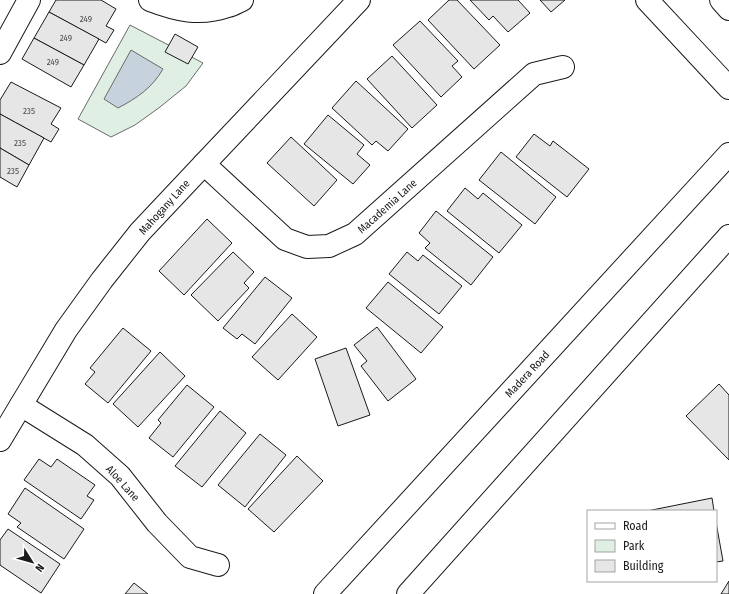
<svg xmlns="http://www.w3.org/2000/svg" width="729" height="594" font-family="'Fira Sans Condensed',sans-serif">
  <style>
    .green { fill: #e0efe3; stroke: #6a6a6a }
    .water { fill: #c6d2dc; stroke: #6a6a6a }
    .building { fill: #e6e6e6; stroke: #1a1a1a }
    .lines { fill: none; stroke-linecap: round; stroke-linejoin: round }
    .minor-casing { stroke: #1a1a1a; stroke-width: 24 }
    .major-casing { stroke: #1a1a1a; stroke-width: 24 }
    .minor { stroke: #fff; stroke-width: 22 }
    .major { stroke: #fff; stroke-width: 22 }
    .labels { text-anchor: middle; stroke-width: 3; stroke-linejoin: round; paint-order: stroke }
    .number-label { font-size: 9px; fill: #4d4d4d }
    .street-label { font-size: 11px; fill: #1a1a1a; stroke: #fff }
  </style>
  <rect width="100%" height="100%" fill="#fff"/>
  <polygon class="green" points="130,25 203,63 186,86 160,107 135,125 111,137 78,119"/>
  <path class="water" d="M131,50L163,69C152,88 137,98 118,108L104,99Z"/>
  <g class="building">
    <polygon points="56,0 101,0 116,9 106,26 114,30 106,43 49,12"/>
    <polygon points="449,0 457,0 500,45 474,69 428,20"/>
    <polygon points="470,0 518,0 530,13 508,32 493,16 489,20"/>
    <polygon points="540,0 565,0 551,12"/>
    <polygon points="49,12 99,39 84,65 34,38"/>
    <polygon points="420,21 458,61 452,66 462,77 441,97 393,45"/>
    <polygon points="175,34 198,47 188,64 165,52"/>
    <polygon points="34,38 84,65 71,87 22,59"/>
    <polygon points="392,56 437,105 412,128 367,79"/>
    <polygon points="356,81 408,129 388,151 376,141 372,145 332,108"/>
    <polygon points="11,82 61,108 51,124 59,129 51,142 0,114 0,100"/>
    <polygon points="0,114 44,138 29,165 0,148"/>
    <polygon points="328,115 364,145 357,154 370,165 353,184 304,144"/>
    <polygon points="534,134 550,146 553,141 589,169 567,197 516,157"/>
    <polygon points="291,137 337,180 314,206 267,163"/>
    <polygon points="0,148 29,165 17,187 0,177"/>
    <polygon points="501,152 556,197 535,224 479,180"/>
    <polygon points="465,188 478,199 483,193 522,225 499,253 447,211"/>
    <polygon points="436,211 493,257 471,285 425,248 430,243 419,233"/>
    <polygon points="207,219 232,243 184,295 159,271"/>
    <polygon points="233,252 254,272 244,283 249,288 218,321 191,295"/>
    <polygon points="407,252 418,261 423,255 462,286 439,314 389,274"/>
    <polygon points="265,277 292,298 255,344 242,334 237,339 223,328"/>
    <polygon points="388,282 443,327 421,353 366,308"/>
    <polygon points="292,314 317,337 278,380 252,357"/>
    <polygon points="377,327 416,379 388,401 361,366 367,361 354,345"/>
    <polygon points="123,328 151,351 108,403 85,384 95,372 90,368"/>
    <polygon points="346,348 370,415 338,426 315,359"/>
    <polygon points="160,352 185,376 138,427 113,404"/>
    <polygon points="719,384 729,395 729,460 686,416"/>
    <polygon points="187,385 214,407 173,457 149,438 161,423 158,420"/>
    <polygon points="220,411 246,433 202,487 175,466"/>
    <polygon points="260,434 286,455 245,507 218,485"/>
    <polygon points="297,456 323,481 274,532 248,509"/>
    <polygon points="39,459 51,467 57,459 95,485 87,496 94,500 81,519 24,480"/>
    <polygon points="25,488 84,529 64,559 17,527 21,523 8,514"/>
    <polygon points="712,498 714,511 647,511"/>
    <polygon points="716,522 723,561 716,562"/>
    <polygon points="8,529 60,564 41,593 0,565 0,540"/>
    <polygon points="729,581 729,594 721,594"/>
    <polygon points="134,583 148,594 125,594"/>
  </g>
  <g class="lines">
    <defs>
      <g id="minor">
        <path d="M150,0C176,10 200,16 228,6C233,5 237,2 242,0"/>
        <polyline points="647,0 729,88"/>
        <polyline points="721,0 729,9"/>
        <polyline points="0,53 29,0"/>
        <polyline points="204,164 285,239 307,247 329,246 355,234 534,74 563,67"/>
        <polyline points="21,405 85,445 120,476 157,523 190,557 218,565"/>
        <polyline points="0,440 66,330 102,280 140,232 204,164 359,0"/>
      </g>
      <g id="major">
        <polyline points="325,594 729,154"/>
        <polyline points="408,594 729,236"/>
      </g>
    </defs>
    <use href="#minor" class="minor-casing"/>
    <use href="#major" class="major-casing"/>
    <use href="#minor" class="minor"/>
    <use href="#major" class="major"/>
  </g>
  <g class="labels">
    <g class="number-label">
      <text x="86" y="22">249</text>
      <text x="66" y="41">249</text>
      <text x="53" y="65">249</text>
      <text x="29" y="114">235</text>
      <text x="20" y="146">235</text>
      <text x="13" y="174">235</text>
    </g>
    <g class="street-label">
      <text transform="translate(387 206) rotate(-42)" y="4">Macademia Lane</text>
      <text transform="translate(164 207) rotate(-48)" y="4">Mahogany Lane</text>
      <text transform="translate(527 374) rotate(-47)" y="4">Madera Road</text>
      <text transform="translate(123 483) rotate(48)" y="4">Aloe Lane</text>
    </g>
  </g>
  <rect x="587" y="510" width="130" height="72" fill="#ffffff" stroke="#a3a3a3"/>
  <rect x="595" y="523" width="20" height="6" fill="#ffffff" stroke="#a3a3a3"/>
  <text x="623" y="530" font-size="12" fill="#1a1a1a">Road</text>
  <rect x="595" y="540" width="20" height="12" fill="#e0efe3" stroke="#a3a3a3"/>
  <text x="623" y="550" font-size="12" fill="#1a1a1a">Park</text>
  <rect x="595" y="560" width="20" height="12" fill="#e6e6e6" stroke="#a3a3a3"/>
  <text x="623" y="570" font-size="12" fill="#1a1a1a">Building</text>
  <g transform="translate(32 562) rotate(127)" stroke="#ffffff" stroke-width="3" paint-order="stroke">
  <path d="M0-3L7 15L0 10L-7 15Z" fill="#1a1a1a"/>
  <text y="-6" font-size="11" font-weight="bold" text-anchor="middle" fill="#1a1a1a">N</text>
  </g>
</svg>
